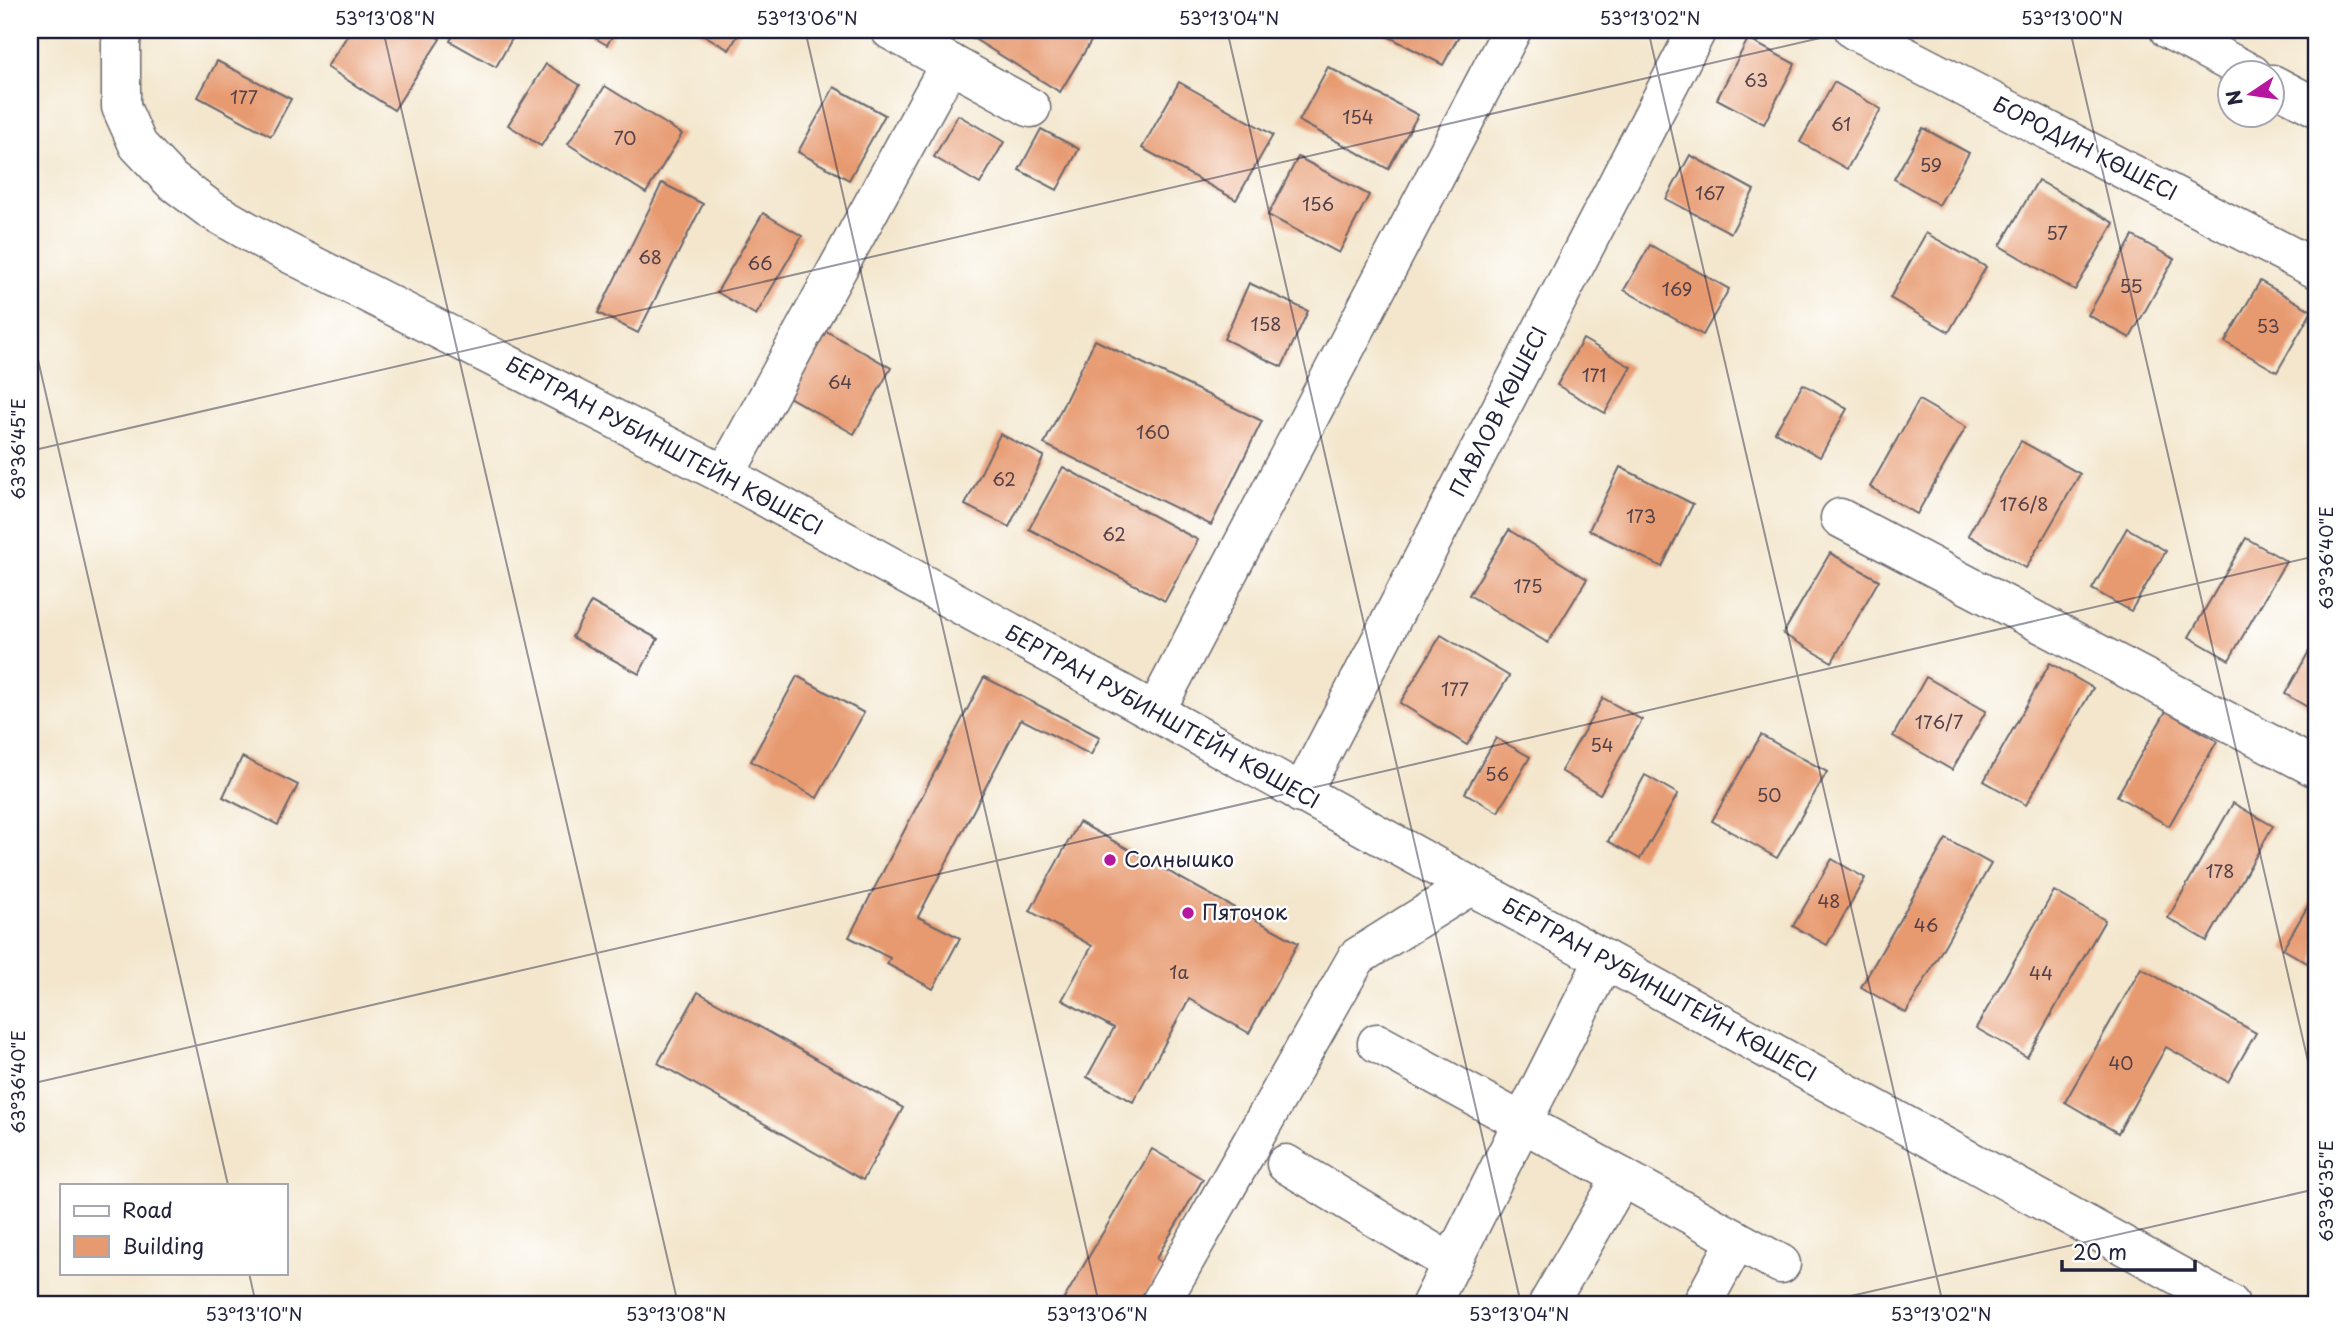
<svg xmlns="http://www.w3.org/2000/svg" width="2346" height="1334" font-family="'Playpen Sans',sans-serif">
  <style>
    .building { fill: #e79a6f }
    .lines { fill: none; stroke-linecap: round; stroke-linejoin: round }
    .minor-casing { stroke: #6b676e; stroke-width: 41 }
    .minor { stroke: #fff; stroke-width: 38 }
    .ticks { fill: none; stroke: #22223b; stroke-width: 2; stroke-opacity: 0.45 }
    .poi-dot { fill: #b5179e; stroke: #fff; stroke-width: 2.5 }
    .labels { text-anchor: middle; stroke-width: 5; stroke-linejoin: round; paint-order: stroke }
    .number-label { font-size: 18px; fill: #534048 }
    .street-label { font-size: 21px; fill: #22223b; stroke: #fff }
    .poi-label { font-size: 21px; fill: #22223b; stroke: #fff; text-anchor: start }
    .neatline { fill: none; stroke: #22223b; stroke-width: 2.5 }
    .ticks-label { font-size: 18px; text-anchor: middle; fill: #22223b }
  </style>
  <rect width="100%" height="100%" fill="#fff"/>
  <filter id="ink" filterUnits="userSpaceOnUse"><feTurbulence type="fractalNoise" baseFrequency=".0143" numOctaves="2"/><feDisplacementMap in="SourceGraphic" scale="14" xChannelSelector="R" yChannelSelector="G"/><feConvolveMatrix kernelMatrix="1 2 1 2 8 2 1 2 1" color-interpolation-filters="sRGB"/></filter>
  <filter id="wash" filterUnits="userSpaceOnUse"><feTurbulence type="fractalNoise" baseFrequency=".00686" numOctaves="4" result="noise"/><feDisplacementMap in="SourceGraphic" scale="28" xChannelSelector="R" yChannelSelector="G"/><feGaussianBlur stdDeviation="1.57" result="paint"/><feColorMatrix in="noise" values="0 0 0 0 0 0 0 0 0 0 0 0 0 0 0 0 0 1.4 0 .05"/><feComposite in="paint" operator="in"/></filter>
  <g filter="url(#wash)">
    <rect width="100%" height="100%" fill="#f3e6cc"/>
    <g id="blocks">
      <g class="building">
        <polygon points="351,30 426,30 440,39 394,110 327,67"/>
        <polygon points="456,30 517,30 496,67 450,41"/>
        <polygon points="581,30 616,30 607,45"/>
        <polygon points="696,30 741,30 729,50"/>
        <polygon points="975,30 1098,30 1060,92 971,37"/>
        <polygon points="1376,30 1462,30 1443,65"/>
        <polygon points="1748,39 1795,64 1764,124 1717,99"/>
        <polygon points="217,61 291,99 271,136 198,97"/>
        <polygon points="546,64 580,85 541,146 508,125"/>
        <polygon points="1328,67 1418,115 1388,169 1299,121"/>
        <polygon points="1179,82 1273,135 1236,200 1142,148"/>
        <polygon points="1834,82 1881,109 1847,169 1800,142"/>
        <polygon points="605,86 682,134 646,193 568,144"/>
        <polygon points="834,87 885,115 849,180 798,152"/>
        <polygon points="958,115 1004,142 980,184 934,157"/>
        <polygon points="1923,128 1969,153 1939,205 1894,179"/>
        <polygon points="1041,129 1079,149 1057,190 1019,170"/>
        <polygon points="1690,155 1754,190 1731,233 1666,199"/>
        <polygon points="1298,157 1369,195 1339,253 1268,215"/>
        <polygon points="2038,180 2114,223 2075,290 2000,246"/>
        <polygon points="662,183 703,204 638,333 598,313"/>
        <polygon points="763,213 802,236 756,315 717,292"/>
        <polygon points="1926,233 1986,267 1949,332 1890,298"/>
        <polygon points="2133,236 2174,259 2130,338 2088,315"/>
        <polygon points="1650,245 1729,289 1703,335 1624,290"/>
        <polygon points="2260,281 2312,311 2277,372 2225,342"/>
        <polygon points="1249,283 1308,311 1282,367 1224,339"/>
        <polygon points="826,331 891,368 854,434 789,397"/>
        <polygon points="1583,339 1631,367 1605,413 1557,385"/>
        <polygon points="1095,340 1262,421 1211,525 1044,444"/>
        <polygon points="1803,384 1847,409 1820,457 1775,432"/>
        <polygon points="1919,400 1966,427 1917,514 1870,487"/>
        <polygon points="1000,434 1044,456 1009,527 965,505"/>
        <polygon points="2021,441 2080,474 2026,568 1968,535"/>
        <polygon points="1063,467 1198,540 1165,601 1029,529"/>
        <polygon points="1620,467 1693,504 1662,567 1589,530"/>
        <polygon points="2127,528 2166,551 2131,611 2092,589"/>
        <polygon points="1509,530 1587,579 1548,643 1469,595"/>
        <polygon points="2246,538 2286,561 2229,660 2189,637"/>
        <polygon points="1830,553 1879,580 1832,662 1783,634"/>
        <polygon points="591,602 658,639 639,674 572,637"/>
        <polygon points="1441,635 1509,676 1467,745 1400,703"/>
        <polygon points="2316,639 2316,712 2285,694"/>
        <polygon points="2050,663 2093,688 2026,805 1984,781"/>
        <polygon points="797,676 864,713 817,798 751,761"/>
        <polygon points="984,677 1100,737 1091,755 1021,719 918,917 960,938 933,989 887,964 890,958 849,937"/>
        <polygon points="1926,677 1986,711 1952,770 1893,736"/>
        <polygon points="1603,698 1642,720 1600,794 1561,771"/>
        <polygon points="2166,711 2217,741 2169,826 2117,796"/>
        <polygon points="1761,735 1827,772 1777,858 1712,821"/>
        <polygon points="1496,738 1530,757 1498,812 1465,793"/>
        <polygon points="242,757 298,785 278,825 223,797"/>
        <polygon points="1645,775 1678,794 1640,859 1608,841"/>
        <polygon points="2233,803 2273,826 2207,941 2168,918"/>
        <polygon points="1079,822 1298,943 1249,1033 1189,999 1133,1102 1087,1077 1114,1028 1062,1000 1092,946 1030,911"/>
        <polygon points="1946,839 1991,864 1906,1013 1861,987"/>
        <polygon points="1832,859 1865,878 1827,945 1793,926"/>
        <polygon points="2054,891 2105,920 2027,1057 1976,1028"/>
        <polygon points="2316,892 2316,968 2283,949"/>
        <polygon points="2141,968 2256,1033 2228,1082 2166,1047 2118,1133 2065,1102"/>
        <polygon points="698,992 903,1108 863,1180 658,1063"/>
        <polygon points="1152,1149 1203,1179 1156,1259 1164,1264 1140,1304 1061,1304"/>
      </g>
    </g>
  </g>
  <g filter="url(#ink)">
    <use href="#blocks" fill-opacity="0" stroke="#6b676e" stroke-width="2"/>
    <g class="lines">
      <defs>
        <g id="minor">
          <polyline points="123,30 121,43 121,107 138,145 171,180 211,210 267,242 725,475 2230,1304"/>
          <polyline points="890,30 1031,108"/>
          <polyline points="1854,30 2316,269"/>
          <polyline points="2169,30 2252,74"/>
          <polyline points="2272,84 2316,107"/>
          <polyline points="725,475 950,63"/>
          <polyline points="1840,518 2316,768"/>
          <polyline points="1155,712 1512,30"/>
          <polyline points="1301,794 1697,30"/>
          <polyline points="1377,1043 1781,1264"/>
          <polyline points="1286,1164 1451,1263"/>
          <polyline points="1160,1304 1357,957 1470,886"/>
          <polyline points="1431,1304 1604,960"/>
          <polyline points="1548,1304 1622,1177"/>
          <polyline points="1702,1304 1737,1240"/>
        </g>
      </defs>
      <use href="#minor" class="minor-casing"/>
      <use href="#minor" class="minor"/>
    </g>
  </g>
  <path class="ticks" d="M383,30L678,1304M805,30L1099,1304M1227,30L1521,1304M1648,30L1943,1304M2070,30L2316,1096M30,325L228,1185M30,451L1855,30M30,1084L2316,556M249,1273L256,1304M1816,1304L2316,1189"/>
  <g class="poi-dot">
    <circle cx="1110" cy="860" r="7"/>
    <circle cx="1188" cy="913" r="7"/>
  </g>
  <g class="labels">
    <g class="number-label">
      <text x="1756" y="87">63</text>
      <text x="244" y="104">177</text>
      <text x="1358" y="124">154</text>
      <text x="1841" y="131">61</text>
      <text x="625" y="145">70</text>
      <text x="1931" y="172">59</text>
      <text x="1710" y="200">167</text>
      <text x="1318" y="211">156</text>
      <text x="2057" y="240">57</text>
      <text x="650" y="264">68</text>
      <text x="760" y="270">66</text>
      <text x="2131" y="293">55</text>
      <text x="1677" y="296">169</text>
      <text x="1266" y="331">158</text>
      <text x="2268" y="333">53</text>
      <text x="1594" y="382">171</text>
      <text x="840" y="389">64</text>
      <text x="1153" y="439">160</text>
      <text x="1004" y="486">62</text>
      <text x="2024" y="511">176/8</text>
      <text x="1641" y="523">173</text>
      <text x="1114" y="541">62</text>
      <text x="1528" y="593">175</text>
      <text x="1455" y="696">177</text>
      <text x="1939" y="729">176/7</text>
      <text x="1602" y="752">54</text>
      <text x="1497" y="781">56</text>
      <text x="1769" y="802">50</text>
      <text x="2220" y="878">178</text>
      <text x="1829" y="908">48</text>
      <text x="1926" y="932">46</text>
      <text x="1179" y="979">1а</text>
      <text x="2041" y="980">44</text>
      <text x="2121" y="1070">40</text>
    </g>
    <g class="street-label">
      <text transform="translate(2085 149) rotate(27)" y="7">БОРОДИН КӨШЕСІ</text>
      <text transform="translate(1499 412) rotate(-63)" y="7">ПАВЛОВ КӨШЕСІ</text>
      <text transform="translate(664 446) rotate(28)" y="7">БЕРТРАН РУБИНШТЕЙН КӨШЕСІ</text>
      <text transform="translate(1162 717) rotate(29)" y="7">БЕРТРАН РУБИНШТЕЙН КӨШЕСІ</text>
      <text transform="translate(1659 990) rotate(29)" y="7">БЕРТРАН РУБИНШТЕЙН КӨШЕСІ</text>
    </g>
    <g class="poi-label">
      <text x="1124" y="867">Солнышко</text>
      <text x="1202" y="920">Пяточок</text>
    </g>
  </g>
  <rect width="2346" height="1334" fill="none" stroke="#fff" stroke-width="77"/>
  <rect x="60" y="1184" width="228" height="91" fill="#ffffff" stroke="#a7a7b1" stroke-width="2"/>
  <rect x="74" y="1206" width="35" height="10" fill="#ffffff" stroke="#a7a7b1" stroke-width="2"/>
  <text x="122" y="1218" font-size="21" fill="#22223b">Road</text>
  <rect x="74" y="1236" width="35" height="21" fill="#e79a6f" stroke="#a7a7b1" stroke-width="2"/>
  <text x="122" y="1254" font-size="21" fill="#22223b">Building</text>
  <g transform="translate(2251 94) rotate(257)"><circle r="33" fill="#ffffff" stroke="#a7a7b1" stroke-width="2"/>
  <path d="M0-5L12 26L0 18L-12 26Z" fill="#b5179e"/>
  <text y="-10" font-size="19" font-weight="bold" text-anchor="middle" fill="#22223b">N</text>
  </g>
  <path d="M2062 1260v10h133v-10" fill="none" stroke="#22223b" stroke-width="3.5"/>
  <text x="2073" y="1260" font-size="21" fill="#22223b" stroke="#ffffff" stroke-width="5" paint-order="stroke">20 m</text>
  <rect x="38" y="38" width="2270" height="1258" class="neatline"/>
  <g class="ticks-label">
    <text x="385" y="25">53°13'08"N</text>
    <text x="807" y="25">53°13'06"N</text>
    <text x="1229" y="25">53°13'04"N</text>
    <text x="1650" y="25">53°13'02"N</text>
    <text x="2072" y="25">53°13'00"N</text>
    <text transform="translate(19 449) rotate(-90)" y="6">63°36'45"E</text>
    <text transform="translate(2327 558) rotate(-90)" y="6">63°36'40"E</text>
    <text transform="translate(19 1082) rotate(-90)" y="6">63°36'40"E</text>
    <text transform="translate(2327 1191) rotate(-90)" y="6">63°36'35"E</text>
    <text x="254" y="1321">53°13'10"N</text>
    <text x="676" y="1321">53°13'08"N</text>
    <text x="1097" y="1321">53°13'06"N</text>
    <text x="1519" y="1321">53°13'04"N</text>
    <text x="1941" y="1321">53°13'02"N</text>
  </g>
</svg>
